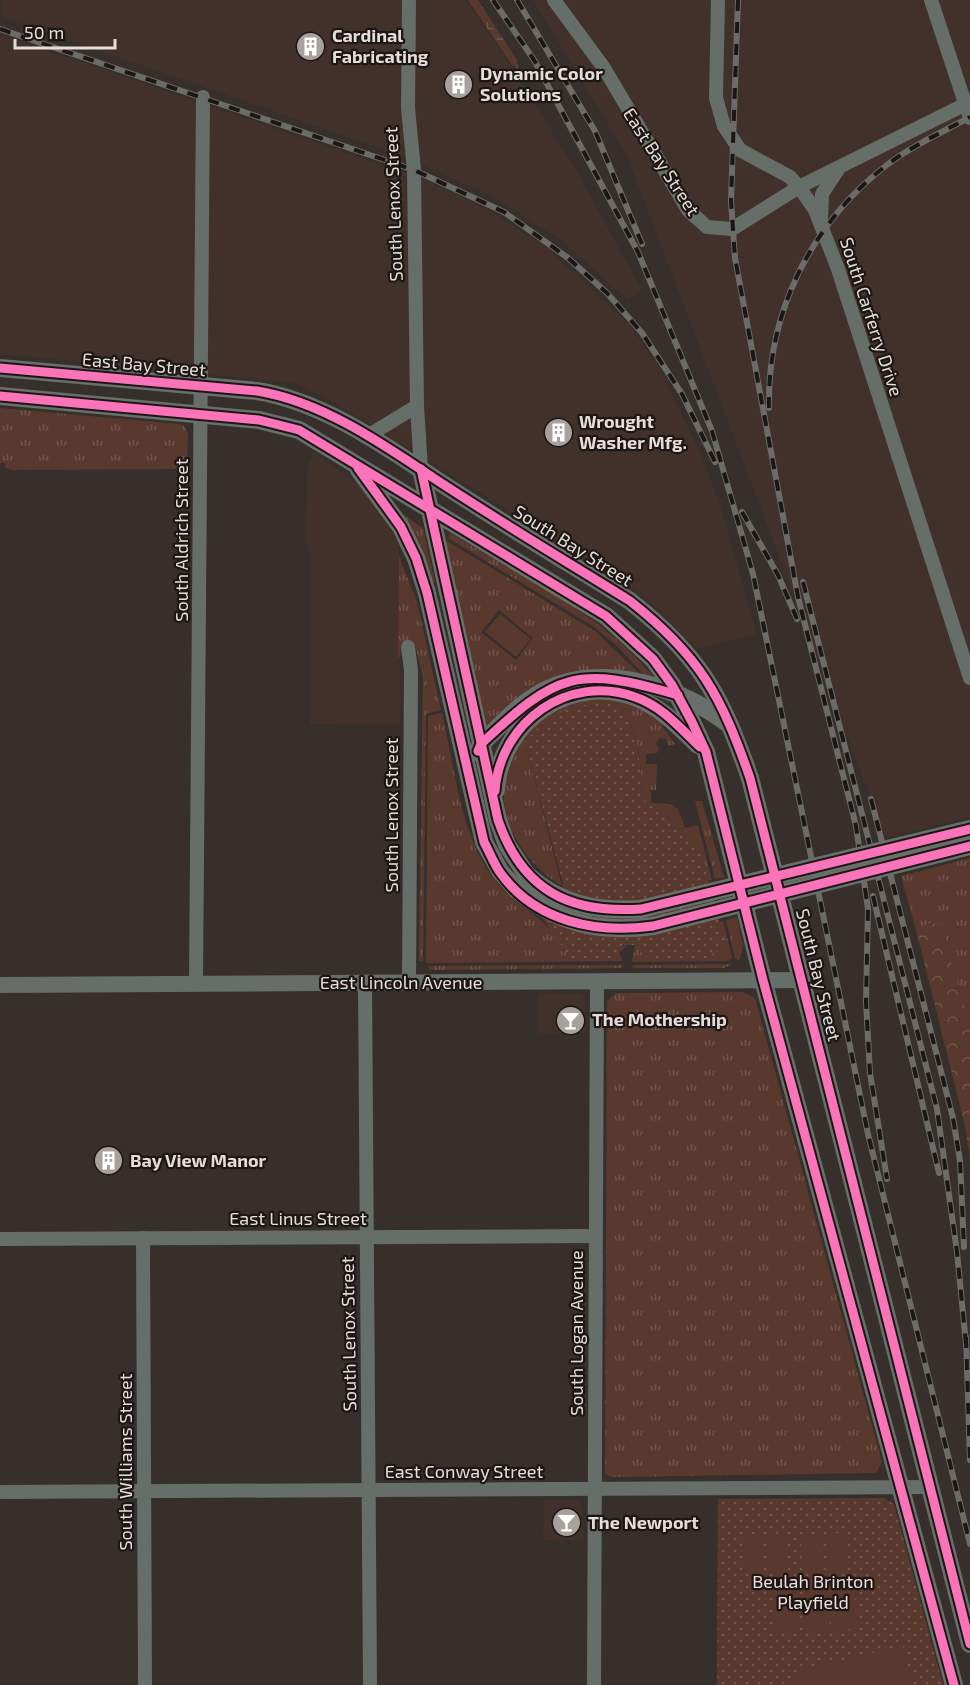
<svg xmlns="http://www.w3.org/2000/svg" width="970" height="1685" font-family="'Exo 2',sans-serif">
  <style>
    .built { fill: #42312b }
    .grass { fill: url(#grass-tufts); fill-rule: evenodd }
    .forest { fill: url(#forest-crowns) }
    .wetland { fill: url(#wetland-marsh) }
    .park { fill: url(#park-dots) }
    .garden { fill: #59382e }
    .lines { fill: none; stroke-linecap: round; stroke-linejoin: round }
    .minor { stroke: #666e69; stroke-width: 14 }
    .tertiary { stroke: #666e69; stroke-width: 16 }
    .secondary { stroke: #69706b; stroke-width: 18 }
    .rail-casing { stroke: #6b6b68; stroke-width: 6 }
    .rail { stroke: #1c1715; stroke-width: 4; stroke-dasharray: 11; stroke-linecap: butt }
    .secondary-bridge { stroke: #69706b; stroke-width: 18 }
    .cycleway-casing { stroke: #1c1715; stroke-width: 13 }
    .cycleway { stroke: #fb73b8; stroke-width: 9 }
    .labels { text-anchor: middle; stroke-width: 4.5; stroke-linejoin: round; paint-order: stroke }
    .poi-label { font-size: 18px; font-weight: bold; fill: #e6ddda; stroke: #1c1715; text-anchor: start }
    .street-label { font-size: 18px; fill: #e6ddda; stroke: #1c1715 }
    .park-label { font-size: 18px; fill: #f2ded8; stroke: #1c1715 }
  </style>
  <defs>
    <pattern id="grass-tufts" width="24" height="20" patternUnits="userSpaceOnUse" patternTransform="scale(1.5)"><rect width="24" height="20" fill="#59382e"/><path d="M3 7l-1-3M5 7V3M7 7l1-3M15 17l-1-3M17 17v-4M19 17l1-3" fill="none" stroke="#71544c"/></pattern>
    <pattern id="forest-crowns" width="20" height="18" patternUnits="userSpaceOnUse" patternTransform="scale(1.5)"><rect width="20" height="18" fill="#59382e"/><path d="M2 6a3 3 0 1 1 6 0M12 15a3 3 0 1 1 6 0" fill="none" stroke="#71544c"/></pattern>
    <pattern id="wetland-marsh" width="20" height="14" patternUnits="userSpaceOnUse" patternTransform="scale(1.5)"><rect width="20" height="14" fill="#59382e"/><path d="M1 5h8M5 5V1M11 12h8M15 12V8" fill="none" stroke="#71544c"/></pattern>
    <pattern id="park-dots" width="8" height="8" patternUnits="userSpaceOnUse" patternTransform="scale(1.5)"><rect width="8" height="8" fill="#59382e"/><path d="M2 2h.1M6 6h.1" fill="none" stroke="#71544c" stroke-width="1.8" stroke-linecap="round"/></pattern>
  </defs>
  <rect width="100%" height="100%" fill="#362f2c"/>
  <g class="built">
    <polygon points="2,0 465,0 505,57 575,168 642,290 628,300 561,240 495,198 400,155 2,17"/>
    <polygon points="533,0 970,0 970,817 886,838 627,156"/>
    <polygon points="0,34 423,179 487,209 545,246 630,325 656,363 702,456 722,511 757,635 697,649 644,596 609,573 332,401 294,383 0,354"/>
    <polygon points="314,452 357,484 378,508 399,543 400,725 310,724 310,555 306,544 307,467"/>
    <polygon points="538,993 578,993 584,996 586,1033 538,1033"/>
    <polygon points="544,1500 576,1500 581,1504 583,1541 543,1540"/>
  </g>
  <g class="grass">
    <polygon points="0,408 179,424 184,426 188,433 187,465 181,469 13,470 5,468 5,463 0,463"/>
    <polygon points="401,513 423,528 435,582 433,582"/>
    <path d="M450,533C520,576 604,614 655,679L647,678L616,645L594,627L448,538Z"/>
    <path d="M442,538L595,631L640,674L603,670L569,674L487,728ZM499,610L533,638L516,660L481,632Z"/>
    <polygon points="399,556 417,602 441,710 426,714 423,961 419,961 423,677 415,644 401,643 400,657 398,657"/>
    <path d="M581,698L625,700L666,723L662,726L675,744L668,746L666,739L660,738L656,743L659,749L657,753L646,754V764H657L656,790H651V803C677,804 677,803 685,828L698,825L712,880L708,881C696,831 683,827 642,799C641,762 641,736 619,705C581,699 549,713 525,742L562,886C508,853 483,789 524,736C529,730 533,722 539,718C550,709 568,704 581,698Z"/>
    <path d="M442,713C454,764 460,832 491,875C507,896 526,908 546,925C556,933 563,948 570,958L627,945L619,953L623,961L426,963L428,716Z"/>
    <polygon points="695,801 702,801 724,877 715,879"/>
    <polygon points="970,858 970,1026 940,923 927,924 917,934 901,876"/>
    <polygon points="737,917 743,946 739,961 735,958 726,920"/>
    <polygon points="723,921 732,957 729,961 632,962 635,945 724,940 719,922"/>
    <polygon points="732,964 725,968 633,968 632,965"/>
    <polygon points="622,965 622,968 429,970 428,966"/>
    <polygon points="616,993 743,992 755,998 882,1462 876,1473 611,1477 605,1474 607,1001"/>
  </g>
  <polygon class="forest" points="940,923 970,1026 970,1160 965,1126 917,934 927,924"/>
  <polygon class="wetland" points="468,0 478,0 517,60 518,69 512,65"/>
  <g class="park">
    <path d="M604,703L619,705C640,735 641,764 642,799L684,828L701,852L724,940L709,958L648,959L635,945H622L616,958H570L544,920L563,884L525,742C546,716 571,704 604,703Z"/>
    <polygon points="884,1498 894,1504 943,1685 717,1685 718,1499"/>
  </g>
  <g class="garden">
    <polygon points="500,614 531,639 516,657 485,632"/>
    <polygon points="788,1533 788,1570 770,1570 770,1534"/>
    <polygon points="845,1533 846,1570 828,1570 827,1533"/>
    <rect x="744" y="1534" width="18" height="36"/>
    <polygon points="801,1534 820,1534 820,1570 802,1570"/>
    <polygon points="775,1588 800,1588 800,1630 775,1631"/>
    <polygon points="803,1588 828,1588 828,1630 804,1630"/>
    <polygon points="831,1588 855,1588 856,1629 831,1630"/>
    <polygon points="903,1646 912,1685 781,1685 811,1667"/>
  </g>
  <g class="lines">
    <g class="minor">
      <polyline points="409,0 408,108 414,170 417,406 421,469"/>
      <polyline points="554,0 604,68 688,210 707,227 732,229 799,187 970,102"/>
      <polyline points="718,0 716,98 724,126 740,150 790,177 799,187 815,210 838,269 970,678"/>
      <polyline points="931,0 970,118"/>
      <polyline points="821,219 822,194 839,168"/>
      <polyline points="366,437 417,406"/>
      <polyline points="408,647 411,670 409,983"/>
      <polyline points="365,983 370,1685"/>
      <polyline points="196,984 203,97"/>
      <polyline points="143,1238 145,1685"/>
      <polyline points="0,1239 595,1236"/>
      <polyline points="0,1492 929,1487"/>
      <polyline points="594,1685 597,981"/>
    </g>
    <polyline class="tertiary" points="0,985 802,980"/>
    <g class="secondary">
      <path d="M0,368L257,391C320,401 380,442 432,477C497,520 564,560 630,601C700,656 721,695 750,778L970,1644"/>
      <polyline points="0,396 259,420 299,430 606,616 653,659 672,685 692,722 706,752 763,980 954,1685"/>
      <polyline points="421,469 498,820 507,845 526,874"/>
      <polyline points="359,470 401,527 416,558 427,593 484,842 500,871 516,889"/>
      <path d="M478,752L481,744C500,726 520,703 544,691C604,661 681,688 730,725"/>
      <path d="M496,790C500,721 572,671 637,698C662,708 679,727 698,745"/>
    </g>
    <defs>
      <g id="rail">
        <polyline points="493,0 534,60 638,252 712,431 753,574 868,1134 970,1544"/>
        <polyline points="517,0 595,131 642,244"/>
        <polyline points="738,0 731,201 735,258 798,597 856,826 868,909 866,1002 870,1073 887,1179"/>
        <polyline points="0,29 414,170 504,212 568,258 607,293 642,333 682,394 715,462"/>
        <path d="M769,408C767,314 810,226 883,168C909,147 941,133 970,117"/>
        <polyline points="742,512 778,575 797,619"/>
        <polyline points="803,582 937,1109 957,1252 966,1344"/>
        <polyline points="871,799 953,1118 960,1161 964,1247"/>
        <polyline points="873,896 939,1173"/>
        <polyline points="966,1337 970,1460"/>
      </g>
    </defs>
    <use href="#rail" class="rail-casing"/>
    <use href="#rail" class="rail"/>
    <g class="secondary-bridge">
      <path d="M526,874C560,905 597,912 641,909L970,829"/>
      <path d="M516,889C557,924 601,933 653,926L970,846"/>
    </g>
    <defs>
      <g id="cycleway">
        <path d="M0,368L257,391C320,401 380,442 432,477C497,520 564,560 630,601C700,656 721,695 750,778L970,1644"/>
        <polyline points="0,396 259,420 299,430 606,616 653,659 672,685 692,722 706,752 763,980 954,1685"/>
        <path d="M358,468L401,527L416,558L427,593L484,842C489,851 493,862 499,871C534,922 597,934 653,926L970,846"/>
        <path d="M421,469L498,820C522,890 569,914 641,909L970,829"/>
        <path d="M478,751L481,744C557,673 576,665 678,695"/>
        <path d="M495,791C500,722 568,673 635,697C662,706 680,728 700,747"/>
      </g>
    </defs>
    <use href="#cycleway" class="cycleway-casing"/>
    <use href="#cycleway" class="cycleway"/>
  </g>
  <defs>
    <symbol id="building-disc" viewBox="-11 -11 22 22"><circle r="9.5" fill="#a8a09d" stroke="#1c1715"/><path d="M-4-6H4V6H1V3H-1V6H-4ZM-2.5-4.3h1.7v1.8h-1.7ZM.8-4.3h1.7v1.8H.8ZM-2.5-1h1.7V.8h-1.7ZM.8-1h1.7V.8H.8Z" fill="#fff"/></symbol>
    <symbol id="bar-disc" viewBox="-11 -11 22 22"><circle r="9.5" fill="#a8a09d" stroke="#1c1715"/><path d="M-6-5H6L.8 .8V4.5H3.5V6h-7V4.5H-.8V.8Z" fill="#fff"/></symbol>
  </defs>
  <g fill-rule="evenodd">
    <use href="#building-disc" x="294" y="30" width="33" height="33"/>
    <use href="#building-disc" x="442" y="68" width="33" height="33"/>
    <use href="#building-disc" x="542" y="416" width="33" height="33"/>
    <use href="#bar-disc" x="554" y="1004" width="33" height="33"/>
    <use href="#building-disc" x="92" y="1144" width="33" height="33"/>
    <use href="#bar-disc" x="550" y="1506" width="33" height="33"/>
  </g>
  <g class="labels">
    <g class="poi-label">
      <text x="332" y="42">Cardinal<tspan x="332" dy="21">Fabricating</tspan></text>
      <text x="480" y="80">Dynamic Color<tspan x="480" dy="21">Solutions</tspan></text>
      <text x="579" y="428">Wrought<tspan x="579" dy="21">Washer Mfg.</tspan></text>
      <text x="592" y="1026">The Mothership</text>
      <text x="130" y="1167">Bay View Manor</text>
      <text x="588" y="1529">The Newport</text>
    </g>
    <g class="street-label">
      <text transform="translate(661 162) rotate(57)" y="6">East Bay Street</text>
      <text transform="translate(394 204) rotate(-92)" y="6">South Lenox Street</text>
      <text transform="translate(871 317) rotate(72)" y="6">South Carferry Drive</text>
      <text transform="translate(144 365) rotate(5)" y="6">East Bay Street</text>
      <text transform="translate(182 540) rotate(-90)" y="6">South Aldrich Street</text>
      <text transform="translate(573 546) rotate(32)" y="6">South Bay Street</text>
      <text transform="translate(392 815) rotate(-90)" y="6">South Lenox Street</text>
      <text transform="translate(818 975) rotate(76)" y="6">South Bay Street</text>
      <text x="401" y="989">East Lincoln Avenue</text>
      <text x="298" y="1225">East Linus Street</text>
      <text transform="translate(577 1333) rotate(-90)" y="6">South Logan Avenue</text>
      <text transform="translate(349 1334) rotate(-91)" y="6">South Lenox Street</text>
      <text transform="translate(126 1462) rotate(-90)" y="6">South Williams Street</text>
      <text x="464" y="1478">East Conway Street</text>
    </g>
    <g class="park-label">
      <text x="813" y="1588">Beulah Brinton<tspan x="813" dy="21">Playfield</tspan></text>
    </g>
  </g>
  <path d="M15 39v9h100v-9" fill="none" stroke="#e6ddda" stroke-width="3"/>
  <text x="24" y="39" font-size="18" fill="#e6ddda" stroke="#1c1715" stroke-width="4.5" paint-order="stroke">50 m</text>
</svg>
